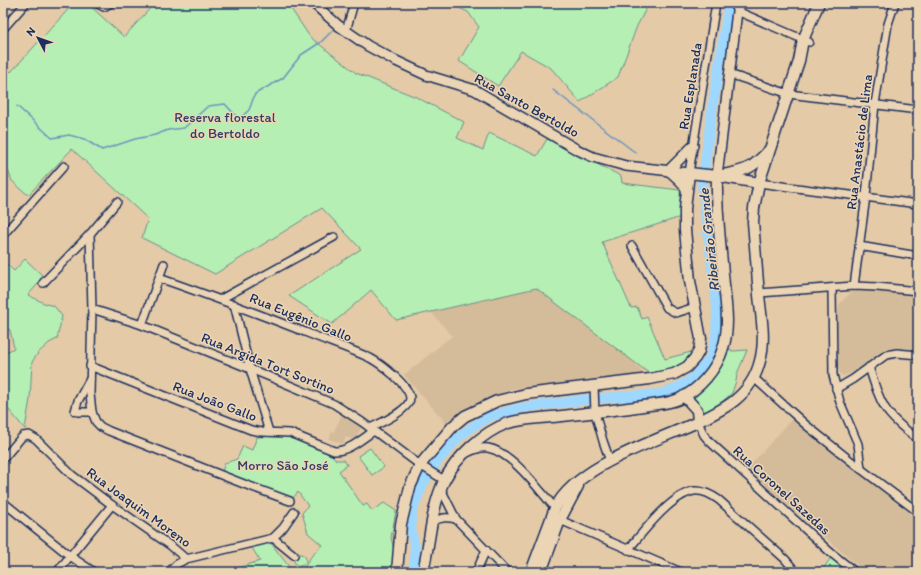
<svg xmlns="http://www.w3.org/2000/svg" width="921" height="575" font-family="Itim,sans-serif">
  <style>
    .built { fill: #d4bb9a }
    .green { fill: #b6efb3; stroke: #688f88 }
    .lines { fill: none; stroke-linecap: round; stroke-linejoin: round }
    .stream { stroke: #6a94bf; stroke-width: 1.5 }
    .river { stroke: #9ed8ff; stroke-width: 10 }
    .minor-casing { stroke: #1b2f5e; stroke-width: 10 }
    .tertiary-casing { stroke: #1b2f5e; stroke-width: 12 }
    .secondary-casing { stroke: #1b2f5e; stroke-width: 13 }
    .minor { stroke: #ecd5b5; stroke-width: 7 }
    .tertiary { stroke: #ecd5b5; stroke-width: 9 }
    .secondary { stroke: #ecd5b5; stroke-width: 10 }
    .labels { text-anchor: middle; stroke-width: 3; stroke-linejoin: round; paint-order: stroke }
    .street-label { font-size: 14px; fill: #1b2f5e; stroke: #ecd5b5 }
    .park-label { font-size: 14px; fill: #2a4266; stroke: #ecd5b5 }
    .water-label { font-size: 15px; font-style: italic; fill: #28406e; stroke: #ecd5b5 }
  </style>
  <rect width="100%" height="100%" fill="#e4caa7"/>
  <filter id="ink" filterUnits="userSpaceOnUse"><feTurbulence type="fractalNoise" baseFrequency=".025" numOctaves="2"/><feDisplacementMap in="SourceGraphic" scale="8" xChannelSelector="R" yChannelSelector="G"/><feConvolveMatrix kernelMatrix="1 2 1 2 8 2 1 2 1" color-interpolation-filters="sRGB"/></filter>
  <g filter="url(#ink)">
    <g class="built">
      <polygon points="536,288 570,307 631,360 644,373 511,389 467,408 452,417 446,423 404,375 452,336 431,312"/>
      <polygon points="869,289 918,294 918,350 901,348 881,352 859,369 844,376 840,374 838,368 837,321 839,304 852,292"/>
      <polygon points="342,414 361,428 354,440 346,437 343,444 329,439 332,431 334,432"/>
      <polygon points="792,419 918,520 918,572 865,572 747,469"/>
    </g>
    <g class="green">
      <path d="M74,3H87L124,37L155,3H287L310,37L356,73L416,97L464,122L457,138L483,150L489,133L537,156L547,139L621,176L622,183L680,190L681,217L602,242L631,308L637,307L642,319L647,317L665,359L691,352C682,374 671,371 650,374L536,288L396,320L371,290L332,324L289,296L361,249L322,208L215,274L142,238L148,219L72,149L28,195L12,181L3,157V64L11,72Z"/>
      <polygon points="449,3 649,3 637,26 618,77 580,102 551,68 521,51 498,86 459,61 479,27 468,12"/>
      <polygon points="25,259 44,277 28,295 46,304 54,306 62,316 57,339 49,343 38,353 32,362 30,399 25,429 3,403 3,354 14,348 10,330 3,326 3,261 14,271"/>
      <polygon points="731,349 731,351 733,351 747,350 737,374 736,381 732,393 716,407 703,413 697,401 691,397 727,351"/>
      <polygon points="289,435 332,455 336,460 344,460 347,465 339,471 363,506 367,504 372,511 384,503 396,511 391,538 395,554 394,572 224,572 260,561 251,546 270,542 290,568 303,570 310,558 322,545 308,533 302,513 308,506 298,492 292,499 221,474 225,463 237,459 243,446 252,450 257,437"/>
      <polygon points="370,448 384,467 372,475 358,456"/>
      <circle cx="300" cy="560" r="6"/>
      <polygon points="832,556 851,572 821,572"/>
    </g>
    <g class="lines">
      <g class="stream">
        <polyline points="553,90 636,153"/>
        <polyline points="17,106 52,138 69,135 84,139 102,150 135,139 155,135 168,130 184,128 208,106 225,104 239,119 249,110 255,94 283,78 301,55 321,42 334,29"/>
      </g>
      <g class="river">
        <polyline points="602,398 658,394 673,390 686,383 695,376 711,357 716,338 717,307 702,186 711,116 729,3"/>
        <polyline points="412,572 414,565 415,547 411,531 412,512 424,482 437,462 460,436 475,425 491,416 520,408 590,399"/>
      </g>
      <defs>
        <g id="minor">
          <polyline points="96,3 104,7 111,3"/>
          <polyline points="737,11 809,42"/>
          <polyline points="3,29 26,3"/>
          <polyline points="346,31 354,3"/>
          <polyline points="729,74 789,94 918,110"/>
          <polyline points="689,173 716,3"/>
          <polyline points="759,183 918,204"/>
          <polyline points="117,202 90,234 92,309 90,394 92,412 96,422 101,427 109,431 244,484 290,501"/>
          <polyline points="3,235 64,166"/>
          <polyline points="632,246 667,308 676,313 695,307"/>
          <polyline points="859,246 918,256"/>
          <path d="M159,278C208,295 256,313 305,332C326,341 349,348 370,358C381,364 409,385 410,398C410,410 379,424 370,428"/>
          <polyline points="43,283 90,234"/>
          <polyline points="854,286 866,196 875,104 888,24 895,3"/>
          <polyline points="832,288 833,375 840,402 858,444 861,469"/>
          <polyline points="759,293 854,286 877,287 918,291"/>
          <polyline points="221,299 334,237"/>
          <polyline points="234,304 250,369 269,432"/>
          <polyline points="92,309 142,325 275,379 334,404 362,422 420,465 444,480"/>
          <polyline points="142,325 164,264"/>
          <path d="M90,366L251,430L262,432L290,433L334,451C348,452 363,438 374,431"/>
          <path d="M869,367C881,405 884,415 918,439"/>
          <polyline points="754,378 806,425 861,469 918,512"/>
          <polyline points="90,379 78,401 75,411 78,412 92,412"/>
          <polyline points="594,386 595,413 603,441 610,461"/>
          <polyline points="836,389 853,379 886,355 897,353 918,355"/>
          <polyline points="698,422 704,435 709,441 830,552 855,572"/>
          <path d="M467,453C473,450 481,447 488,448C512,452 539,490 555,508"/>
          <polyline points="3,459 20,439 23,436 29,435 36,439 72,475 112,505 171,546 186,559"/>
          <polyline points="441,489 456,519 507,572"/>
          <polyline points="3,502 70,556 94,572"/>
          <polyline points="560,520 681,572"/>
          <path d="M432,522C441,517 447,517 456,519"/>
          <polyline points="273,538 294,555"/>
          <path d="M628,550C642,533 672,494 694,491C703,490 712,495 719,500L785,559L796,572"/>
          <polyline points="57,572 112,505"/>
          <polyline points="169,572 177,564 186,559 273,538 283,528 294,512"/>
          <polyline points="476,572 486,550"/>
        </g>
        <g id="tertiary">
          <polyline points="313,3 339,26 368,46 394,60 426,75 475,90 576,149 593,157 626,166 689,173"/>
          <polyline points="668,171 693,146"/>
          <polyline points="717,176 738,3"/>
        </g>
        <g id="secondary">
          <polyline points="670,171 681,181 686,188"/>
          <path d="M723,175C746,171 753,168 769,150"/>
          <polyline points="684,396 697,410 698,422"/>
          <polyline points="397,572 401,524 410,487 420,465 453,426 465,416 497,401 526,394 650,379 674,374 687,367 695,358 699,351 701,339 690,281 685,230 685,209 689,173 717,176 759,183"/>
          <path d="M423,572C430,542 431,508 444,481C456,457 483,432 508,423C525,418 545,418 562,416C589,413 616,410 643,406C655,404 668,404 679,399C699,390 717,369 723,348C730,327 726,305 724,285C721,249 716,212 717,176"/>
          <path d="M531,572L555,508C577,466 651,443 693,424C723,410 751,397 760,361C766,339 761,316 759,295C757,271 755,246 753,222L754,208L759,183L799,61L803,40L819,3"/>
          <polyline points="541,572 560,520 578,486"/>
        </g>
      </defs>
      <use href="#minor" class="minor-casing"/>
      <use href="#tertiary" class="tertiary-casing"/>
      <use href="#secondary" class="secondary-casing"/>
      <use href="#minor" class="minor"/>
      <use href="#tertiary" class="tertiary"/>
      <use href="#secondary" class="secondary"/>
    </g>
  </g>
  <g class="labels">
    <g class="street-label">
      <text transform="translate(690 86) rotate(-81)" y="5">Rua Esplanada</text>
      <text transform="translate(527 105) rotate(29)" y="5">Rua Santo Bertoldo</text>
      <text transform="translate(859 142) rotate(-83)" y="5">Rua Anastácio de Lima</text>
      <text transform="translate(301 317) rotate(22)" y="5">Rua Eugênio Gallo</text>
      <text transform="translate(268 363) rotate(22)" y="5">Rua Argida Tort Sortino</text>
      <text transform="translate(215 401) rotate(21)" y="5">Rua João Gallo</text>
      <text transform="translate(782 490) rotate(42)" y="5">Rua Coronel Sazedas</text>
      <text transform="translate(139 507) rotate(36)" y="5">Rua Joaquim Moreno</text>
    </g>
    <g class="park-label">
      <text x="225" y="122">Reserva florestal<tspan x="225" dy="16">do Bertoldo</tspan></text>
      <text x="283" y="470">Morro São José</text>
    </g>
    <g class="water-label">
      <text transform="translate(709 240) rotate(-96)" y="5">Ribeirão Grande</text>
    </g>
  </g>
  <rect width="921" height="575" fill="none" stroke="#ecd5b5" stroke-width="16"/>
  <rect x="8" y="8" width="905" height="559" fill="none" stroke="#1b2f5e" stroke-width="1.5" filter="url(#ink)"/>
  <g transform="translate(38 38) rotate(311)" stroke="#ecd5b5" stroke-width="3" paint-order="stroke">
  <path d="M0-3L7 15L0 10L-7 15Z" fill="#1b2f5e"/>
  <text y="-6" font-size="11" font-weight="bold" text-anchor="middle" fill="#1b2f5e">N</text>
  </g>
</svg>
